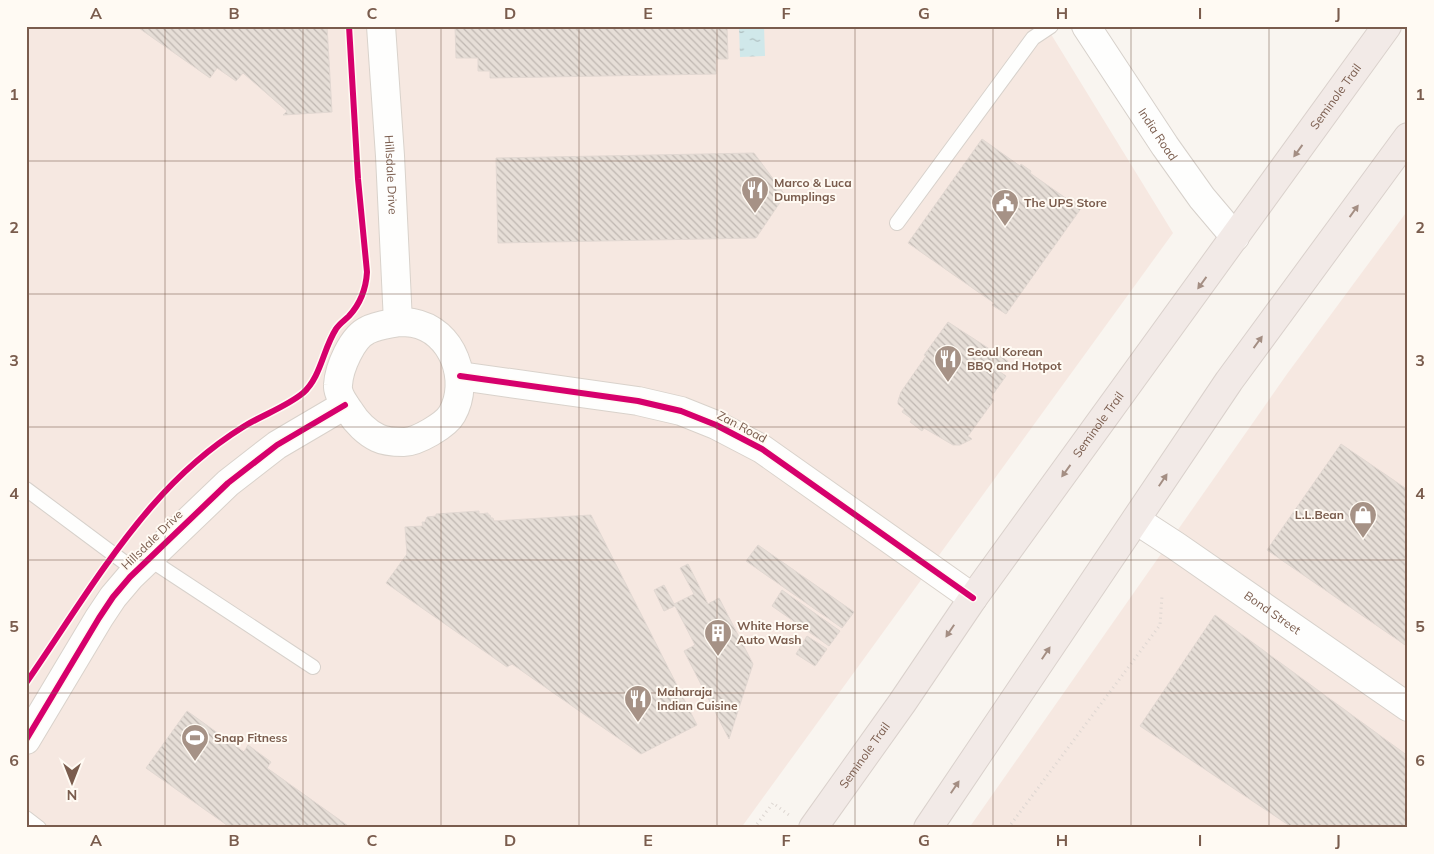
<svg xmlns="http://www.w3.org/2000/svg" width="1434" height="854" font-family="Mulish,sans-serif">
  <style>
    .commercial { fill: #f6e8e1 }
    .water { fill: url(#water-ripples) }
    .building { fill: url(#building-back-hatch); stroke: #e2d8d2 }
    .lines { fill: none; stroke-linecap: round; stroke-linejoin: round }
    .lane-casing { stroke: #d7d1cb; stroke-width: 16 }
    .street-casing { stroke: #d7d1cb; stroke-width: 30 }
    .secondary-casing { stroke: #d9d2cb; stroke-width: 30 }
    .highway-casing { stroke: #dad1cc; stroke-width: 30 }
    .path { stroke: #dcd5d0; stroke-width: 3; stroke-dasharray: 1 4; stroke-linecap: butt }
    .lane { stroke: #fefefd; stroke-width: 14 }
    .street { stroke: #fefefd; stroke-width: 28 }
    .secondary { stroke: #fefefd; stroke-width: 28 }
    .highway { stroke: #f2eae7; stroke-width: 28 }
    .cycleway-casing { stroke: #fffaf3; stroke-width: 9 }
    .cycleway { stroke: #d6006c; stroke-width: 6 }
    .oneway { fill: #a48e83 }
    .grid { fill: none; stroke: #7a5c4d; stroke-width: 1; stroke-opacity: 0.55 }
    .labels { text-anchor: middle; stroke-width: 4; stroke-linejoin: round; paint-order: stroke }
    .street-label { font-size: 12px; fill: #7a5c4d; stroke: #fffaf3 }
    .poi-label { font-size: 12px; font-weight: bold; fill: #7a5c4d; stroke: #fffaf3; text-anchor: start }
    .neatline { fill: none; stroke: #7a5c4d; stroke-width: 2 }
    .grid-label { font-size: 16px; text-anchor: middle; font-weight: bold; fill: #7a5c4d }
  </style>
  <defs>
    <pattern id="water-ripples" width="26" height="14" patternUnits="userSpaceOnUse" patternTransform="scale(1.25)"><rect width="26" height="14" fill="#d0e8ea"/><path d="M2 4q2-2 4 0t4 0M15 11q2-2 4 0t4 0" fill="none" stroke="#aebfc0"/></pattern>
    <pattern id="building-back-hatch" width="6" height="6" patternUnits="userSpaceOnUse" patternTransform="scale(1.25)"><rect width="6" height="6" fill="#e6ded7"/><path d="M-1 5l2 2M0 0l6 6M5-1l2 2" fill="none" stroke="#bfb7b1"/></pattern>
  </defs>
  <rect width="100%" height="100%" fill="#f9f5f0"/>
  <g class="commercial">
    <polygon points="26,26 1046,26 1173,233 741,828 26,828"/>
    <polygon points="1408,210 1408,828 969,828 1287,374"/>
  </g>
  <polygon class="water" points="739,26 764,26 765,56 740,57"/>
  <g class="building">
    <polygon points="136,26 327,26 332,112 283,115 287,111 243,73 236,81 217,68 210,78"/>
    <polygon points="455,26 727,26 728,59 716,59 716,74 490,78 490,71 478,71 478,58 456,58"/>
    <polygon points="982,139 1020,166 1021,164 1031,171 1030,173 1067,199 1068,197 1082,207 1006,314 992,305 994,303 908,243"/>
    <polygon points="754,153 785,195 756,238 498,243 496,158"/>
    <polygon points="948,322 1008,361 1000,372 1006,376 991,397 994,400 968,436 972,439 960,445 953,445 924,428 922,431 910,422 912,419 902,412 904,409 898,404 898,401 901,392 926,356 924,355"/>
    <polygon points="1341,444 1408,490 1408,647 1267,550"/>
    <polygon points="479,511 479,514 488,513 488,515 490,515 491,518 493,518 494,521 591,515 697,725 641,754 512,664 507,667 386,583 407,554 405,527 423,526 422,522 425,522 427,517 436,516 436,514"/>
    <polygon points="758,545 854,612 842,628 746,561"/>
    <polygon points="688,564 708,604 719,598 753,664 729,739 684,651 695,645 675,606 664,611 654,590 664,585 674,604 694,594 680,568"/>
    <polygon points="782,590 840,631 829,646 772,606"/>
    <polygon points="1215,615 1408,756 1408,828 1293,828 1140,726"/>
    <polygon points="807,636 827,649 815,666 796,654"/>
    <polygon points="187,711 244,752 248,745 271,762 267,768 351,828 231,828 146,768"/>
  </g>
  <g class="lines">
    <defs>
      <g id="lane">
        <polyline points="897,223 1033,38 1051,26"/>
        <polyline points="26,489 136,571"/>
        <polyline points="149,559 313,667"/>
        <polyline points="26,818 39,828"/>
      </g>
      <g id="street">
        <path id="s1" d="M1086,26L1165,146L1202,198L1235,237"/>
        <path id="s2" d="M1136,520L1176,546L1408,707"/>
      </g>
      <g id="secondary">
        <path id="s3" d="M381,26L390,156L398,322"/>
        <path d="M398,322C403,322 408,322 413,323C453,330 471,381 452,414C446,425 417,442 404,442C397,442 384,441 378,438C367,433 356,422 350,412C345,405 337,393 338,385C339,368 352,337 368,330C377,325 389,324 398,322Z"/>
        <polyline points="460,376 638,401 681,411 716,425 762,449 973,598"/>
        <polyline points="26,740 99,618 113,597 130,577 228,483 277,445 345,405"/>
      </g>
      <g id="highway">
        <path id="s4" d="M813,828L902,703L973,598L1387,26"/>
        <polyline points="928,828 1229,381 1408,137"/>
      </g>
    </defs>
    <use href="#lane" class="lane-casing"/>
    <use href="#street" class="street-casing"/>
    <use href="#secondary" class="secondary-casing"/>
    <use href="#highway" class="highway-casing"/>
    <g class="path">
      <polyline points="754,828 773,803 789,815"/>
      <polyline points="1008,828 1160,625 1162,596"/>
    </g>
    <use href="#lane" class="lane"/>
    <use href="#street" class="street"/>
    <use href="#secondary" class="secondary"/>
    <use href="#highway" class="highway"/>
    <defs>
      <g id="cycleway">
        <polyline points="460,376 638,401 681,411 716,425 762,449 973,598"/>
        <path d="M26,683C67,624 105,560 152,506C178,476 209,448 243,427C262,415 286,407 303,393C321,377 323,349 336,329C339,324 345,320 349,316C361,303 366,289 367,272L358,179L349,26"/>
        <polyline points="26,740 99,618 113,597 130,577 228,483 277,445 345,405"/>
      </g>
    </defs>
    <use href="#cycleway" class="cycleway-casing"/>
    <use href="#cycleway" class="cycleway"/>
  </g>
  <defs><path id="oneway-solid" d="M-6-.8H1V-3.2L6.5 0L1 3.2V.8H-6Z" transform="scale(1.25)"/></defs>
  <g class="oneway">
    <use href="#oneway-solid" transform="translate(1298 151) rotate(126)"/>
    <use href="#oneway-solid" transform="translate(1354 211) rotate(-54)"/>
    <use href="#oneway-solid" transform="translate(1202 283) rotate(126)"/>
    <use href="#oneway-solid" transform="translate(1258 342) rotate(-54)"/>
    <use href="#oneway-solid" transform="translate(1066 471) rotate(126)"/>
    <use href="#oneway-solid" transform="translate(1163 480) rotate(-56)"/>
    <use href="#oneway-solid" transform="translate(950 631) rotate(124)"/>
    <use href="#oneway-solid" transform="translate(1046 653) rotate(-56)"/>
    <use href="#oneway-solid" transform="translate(955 787) rotate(-56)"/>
  </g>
  <path class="grid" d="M165,26V828M303,26V828M441,26V828M579,26V828M717,26V828M855,26V828M993,26V828M1131,26V828M1269,26V828M26,161H1408M26,294H1408M26,427H1408M26,560H1408M26,693H1408"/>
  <defs>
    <symbol id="restaurant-pin" viewBox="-11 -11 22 30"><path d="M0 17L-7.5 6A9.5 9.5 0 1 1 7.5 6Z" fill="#a69286" stroke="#fffaf3"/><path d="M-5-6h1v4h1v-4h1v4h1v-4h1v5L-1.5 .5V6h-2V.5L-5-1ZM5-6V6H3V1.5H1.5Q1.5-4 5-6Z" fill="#fff"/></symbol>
    <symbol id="civic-pin" viewBox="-11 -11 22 30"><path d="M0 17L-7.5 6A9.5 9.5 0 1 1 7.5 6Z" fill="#a69286" stroke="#fffaf3"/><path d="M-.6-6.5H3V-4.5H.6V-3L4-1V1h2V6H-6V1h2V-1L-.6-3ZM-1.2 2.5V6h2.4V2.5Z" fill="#fff"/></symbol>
    <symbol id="shop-pin" viewBox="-11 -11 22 30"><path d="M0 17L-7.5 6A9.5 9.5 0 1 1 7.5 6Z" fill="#a69286" stroke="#fffaf3"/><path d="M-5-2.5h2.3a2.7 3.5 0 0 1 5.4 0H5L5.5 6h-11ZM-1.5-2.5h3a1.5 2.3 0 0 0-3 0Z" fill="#fff"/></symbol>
    <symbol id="building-pin" viewBox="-11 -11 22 30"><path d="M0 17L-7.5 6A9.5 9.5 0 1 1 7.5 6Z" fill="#a69286" stroke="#fffaf3"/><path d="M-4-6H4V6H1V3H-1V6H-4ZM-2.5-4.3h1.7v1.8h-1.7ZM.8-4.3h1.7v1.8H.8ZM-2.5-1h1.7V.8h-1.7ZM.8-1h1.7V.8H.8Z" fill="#fff"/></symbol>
    <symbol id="stadium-pin" viewBox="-11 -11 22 30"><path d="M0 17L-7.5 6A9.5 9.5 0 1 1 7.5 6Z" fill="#a69286" stroke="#fffaf3"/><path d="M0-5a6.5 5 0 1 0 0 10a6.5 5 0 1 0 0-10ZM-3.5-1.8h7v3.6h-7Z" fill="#fff"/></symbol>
  </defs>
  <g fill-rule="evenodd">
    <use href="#restaurant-pin" x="739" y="174" width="32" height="43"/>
    <use href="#civic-pin" x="989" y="187" width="32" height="43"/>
    <use href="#restaurant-pin" x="932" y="343" width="32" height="43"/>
    <use href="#shop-pin" x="1347" y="499" width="32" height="43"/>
    <use href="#building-pin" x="702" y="617" width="32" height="43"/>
    <use href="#restaurant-pin" x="622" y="683" width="32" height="43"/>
    <use href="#stadium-pin" x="179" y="722" width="32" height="43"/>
  </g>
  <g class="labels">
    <g class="street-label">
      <text dy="4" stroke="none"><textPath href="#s4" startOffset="899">Seminole Trail</textPath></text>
      <text dy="4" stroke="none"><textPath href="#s1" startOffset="130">India Road</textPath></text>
      <text dy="4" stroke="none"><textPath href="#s3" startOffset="149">Hillsdale Drive</textPath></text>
      <text dy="4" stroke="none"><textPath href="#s4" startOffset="494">Seminole Trail</textPath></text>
      <text transform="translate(742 427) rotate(28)" y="4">Zan Road</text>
      <text transform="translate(152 540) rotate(-44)" y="4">Hillsdale Drive</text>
      <text dy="4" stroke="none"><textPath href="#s2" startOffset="165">Bond Street</textPath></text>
      <text dy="4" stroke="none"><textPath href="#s4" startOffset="89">Seminole Trail</textPath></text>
    </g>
    <g class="poi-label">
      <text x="774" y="187">Marco &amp; Luca<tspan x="774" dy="14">Dumplings</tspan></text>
      <text x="1024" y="207">The UPS Store</text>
      <text x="967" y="356">Seoul Korean<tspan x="967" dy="14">BBQ and Hotpot</tspan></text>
      <text x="1344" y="519" text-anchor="end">L.L.Bean</text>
      <text x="737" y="630">White Horse<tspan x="737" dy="14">Auto Wash</tspan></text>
      <text x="657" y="696">Maharaja<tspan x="657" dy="14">Indian Cuisine</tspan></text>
      <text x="214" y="742">Snap Fitness</text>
    </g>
  </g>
  <rect width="1434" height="854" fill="none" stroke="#fffaf3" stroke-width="55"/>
  <g transform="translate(72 782) rotate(180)" stroke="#fffaf3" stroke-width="4" paint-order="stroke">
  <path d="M0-4L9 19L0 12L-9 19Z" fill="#7a5c4d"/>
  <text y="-8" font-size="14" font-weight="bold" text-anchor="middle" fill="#7a5c4d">N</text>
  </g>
  <rect x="28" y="28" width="1378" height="798" class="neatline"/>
  <g class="grid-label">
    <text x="96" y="19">A</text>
    <text x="234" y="19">B</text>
    <text x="372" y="19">C</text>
    <text x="510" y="19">D</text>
    <text x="648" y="19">E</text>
    <text x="786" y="19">F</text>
    <text x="924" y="19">G</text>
    <text x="1062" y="19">H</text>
    <text x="1200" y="19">I</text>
    <text x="1338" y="19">J</text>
    <text x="14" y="100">1</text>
    <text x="1420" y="100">1</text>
    <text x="14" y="233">2</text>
    <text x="1420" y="233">2</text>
    <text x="14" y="366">3</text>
    <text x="1420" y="366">3</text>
    <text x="14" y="499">4</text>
    <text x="1420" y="499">4</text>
    <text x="14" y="632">5</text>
    <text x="1420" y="632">5</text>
    <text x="14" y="766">6</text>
    <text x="1420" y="766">6</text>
    <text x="96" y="846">A</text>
    <text x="234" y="846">B</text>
    <text x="372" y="846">C</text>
    <text x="510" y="846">D</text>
    <text x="648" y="846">E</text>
    <text x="786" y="846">F</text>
    <text x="924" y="846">G</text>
    <text x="1062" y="846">H</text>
    <text x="1200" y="846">I</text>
    <text x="1338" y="846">J</text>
  </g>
</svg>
